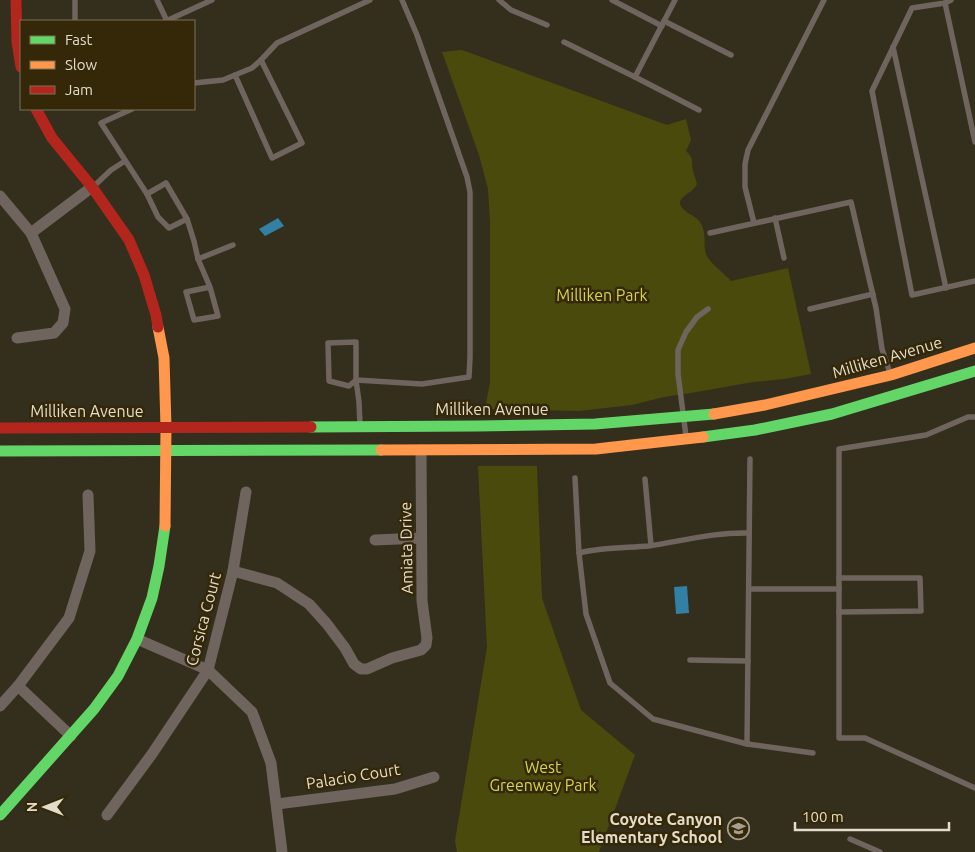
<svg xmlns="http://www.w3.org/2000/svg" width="975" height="852" font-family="Ubuntu,sans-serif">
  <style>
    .green { fill: #4a4a0d }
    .water { fill: #3380a5 }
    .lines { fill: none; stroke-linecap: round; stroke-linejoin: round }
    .lane { stroke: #70645e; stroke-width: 5.5 }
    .street { stroke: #70645e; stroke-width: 11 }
    .fast { stroke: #63d668; stroke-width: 11 }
    .slow { stroke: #ff974d; stroke-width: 11 }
    .jam { stroke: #b3261e; stroke-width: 11 }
    .labels { text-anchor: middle; stroke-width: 5; stroke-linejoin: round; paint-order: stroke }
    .park-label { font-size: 16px; fill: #d3d64a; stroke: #342808 }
    .street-label { font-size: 16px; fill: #e3dcca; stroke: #342808 }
    .poi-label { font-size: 16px; font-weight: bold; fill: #e3dcca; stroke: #342808; text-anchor: end }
  </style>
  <rect width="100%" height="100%" fill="#342e1d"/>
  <g class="green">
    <path d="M462,50L667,125L686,119L691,140L686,151C695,160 691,160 693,171C694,175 696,180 697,184C693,193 679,196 680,204C682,212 695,215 700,222C708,234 702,247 707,256C710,263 725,274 731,281L788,268L811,374L784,379L753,382L691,393L664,397L632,405L579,411L485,409L490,382V222L488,189L479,155L442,52Z"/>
    <polygon points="478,466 537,466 542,598 581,710 635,755 599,852 457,852 455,841 487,647"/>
  </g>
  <g class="water">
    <polygon points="278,218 284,226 265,236 259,229"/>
    <polygon points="687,586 689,613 676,614 674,587"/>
  </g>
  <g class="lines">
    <g class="lane">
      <polyline points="75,0 75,21"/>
      <polyline points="157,0 167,21"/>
      <polyline points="499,0 511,10 547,25"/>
      <polyline points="612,0 662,26"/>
      <polyline points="675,0 635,77 699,110"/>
      <polyline points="951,0 945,3 912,8 872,91 912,295 975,281"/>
      <polyline points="945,3 975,142"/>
      <polyline points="166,21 212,0"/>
      <polyline points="664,21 731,55"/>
      <polyline points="564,42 635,77"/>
      <polyline points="893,47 946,288"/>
      <polyline points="235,75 272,158 302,143 261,60"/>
      <polyline points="194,83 223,80 252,68 261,60 277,43 370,0"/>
      <polyline points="132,109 101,123 147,194 158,217 169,228 187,219"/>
      <polyline points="94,186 111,170 125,161"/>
      <polyline points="147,194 166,183 187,219 194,241 198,259 210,287 218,316 194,320 186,292 210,287"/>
      <polyline points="775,218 784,258"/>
      <polyline points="754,223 745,187 745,164 748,150 824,0"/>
      <polyline points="710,233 851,202 876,308 882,349 890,373"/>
      <polyline points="198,259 233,245"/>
      <polyline points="810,309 873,294"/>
      <polyline points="975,417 968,417 926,435 839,449 839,738 865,738 975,788"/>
      <polyline points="360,425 359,402 356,380 356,342 328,343 329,381 349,386 356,380 422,384 469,377 470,357 470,192 467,177 417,35 402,0"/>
      <polyline points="686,436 678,374 678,350 686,332 697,317 708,309"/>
      <polyline points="575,478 579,553 586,614 610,683 653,719 747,744 813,753"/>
      <polyline points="645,479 651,545"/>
      <path d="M579,553C602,547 626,548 649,546C682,541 715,532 749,533"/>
      <polyline points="839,578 920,578 921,611 839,612"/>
      <polyline points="749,589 839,589"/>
      <polyline points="690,660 748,661"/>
      <polyline points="747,744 750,459"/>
      <polyline points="850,839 880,852"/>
    </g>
    <g class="street">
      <polyline points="0,196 31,233 65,309 63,323 54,333 17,338"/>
      <polyline points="31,233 92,187"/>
      <polyline points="375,540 421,538"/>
      <polyline points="233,571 277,583 309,604 327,624 345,648 354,664 361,669 367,669 392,658 421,650 426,645 427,638 422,601 421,450"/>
      <polyline points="137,639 208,670 252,712 271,763 282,852"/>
      <polyline points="18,686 71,736"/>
      <polyline points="0,706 18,686 69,618 90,551 88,495"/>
      <polyline points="277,804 395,789 434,777"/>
      <polyline points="107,815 152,754 208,670 233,571 246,492"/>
    </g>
    <g class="fast">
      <polyline points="311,427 477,426 595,424 714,414"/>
      <polyline points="703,437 755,430 832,414 975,371"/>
      <polyline points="0,451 381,450"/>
      <polyline points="0,815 94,709 118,676 137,639 152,598 159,566 165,526"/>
    </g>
    <g class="slow">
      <polyline points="158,327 164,358 166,427 165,526"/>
      <polyline points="714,414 765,405 891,375 975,348"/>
      <polyline points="381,450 596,449 703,437"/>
    </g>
    <g class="jam">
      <polyline points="16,0 17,42 21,67"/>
      <polyline points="36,109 52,138 92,187 129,240 144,275 156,315 158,327"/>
      <polyline points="0,428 311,427"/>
    </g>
  </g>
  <defs>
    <symbol id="school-ring" viewBox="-11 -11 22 22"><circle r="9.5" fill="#342808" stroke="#a69f8d" stroke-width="1.5"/><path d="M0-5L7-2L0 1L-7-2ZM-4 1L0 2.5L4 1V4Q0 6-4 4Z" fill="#a69f8d"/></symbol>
  </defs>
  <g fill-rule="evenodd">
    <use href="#school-ring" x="726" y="816" width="25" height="25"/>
  </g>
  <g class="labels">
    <g class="park-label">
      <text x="602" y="301">Milliken Park</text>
      <text x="543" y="773">West<tspan x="543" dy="18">Greenway Park</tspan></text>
    </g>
    <g class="street-label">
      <text transform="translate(887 357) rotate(-16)" y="6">Milliken Avenue</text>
      <text x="492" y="415">Milliken Avenue</text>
      <text x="87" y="417">Milliken Avenue</text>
      <text transform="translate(406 548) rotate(-91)" y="6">Amiata Drive</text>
      <text transform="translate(203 619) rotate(-75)" y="6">Corsica Court</text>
      <text transform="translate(353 776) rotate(-9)" y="6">Palacio Court</text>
    </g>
    <g class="poi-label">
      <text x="722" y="825">Coyote Canyon<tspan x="722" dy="18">Elementary School</tspan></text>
    </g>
  </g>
  <rect x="20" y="20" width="175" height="90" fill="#342808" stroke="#7a7056"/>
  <rect x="30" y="36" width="25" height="8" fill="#63d668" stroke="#7a7056"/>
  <text x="65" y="45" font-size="15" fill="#e3dcca">Fast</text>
  <rect x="30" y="61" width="25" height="8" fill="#ff974d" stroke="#7a7056"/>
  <text x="65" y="70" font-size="15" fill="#e3dcca">Slow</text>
  <rect x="30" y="86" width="25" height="8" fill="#b3261e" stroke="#7a7056"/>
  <text x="65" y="95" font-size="15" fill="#e3dcca">Jam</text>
  <g transform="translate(45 807) rotate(270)" stroke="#342808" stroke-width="4" paint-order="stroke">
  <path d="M0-4L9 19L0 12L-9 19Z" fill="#e3dcca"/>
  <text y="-8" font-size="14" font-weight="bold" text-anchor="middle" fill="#e3dcca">N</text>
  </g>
  <path d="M795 822v8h154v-8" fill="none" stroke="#e3dcca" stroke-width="2.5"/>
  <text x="802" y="822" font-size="15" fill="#e3dcca" stroke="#342808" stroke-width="4" paint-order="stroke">100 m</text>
</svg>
